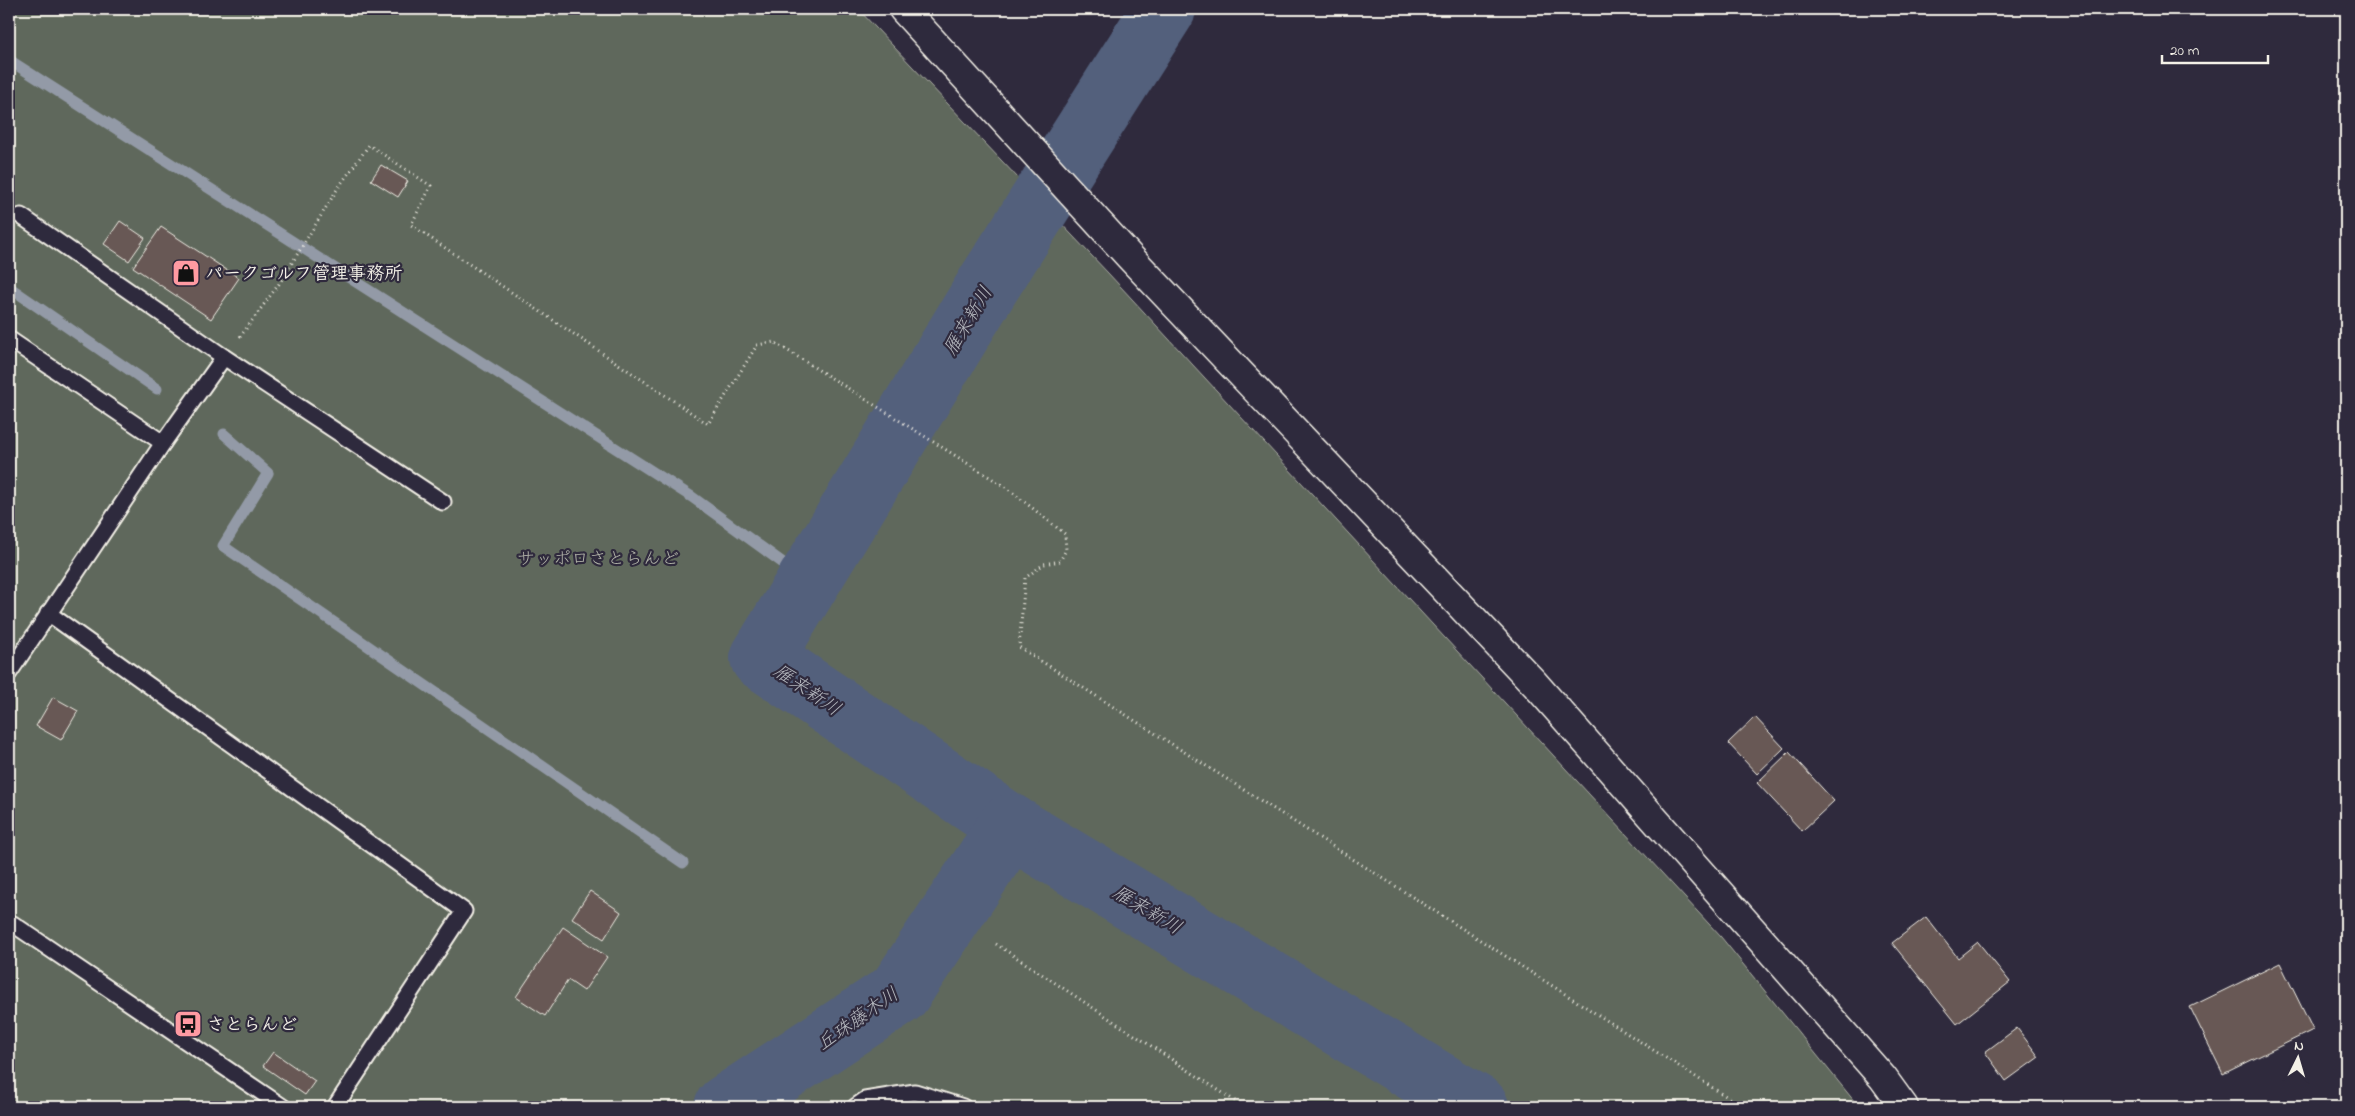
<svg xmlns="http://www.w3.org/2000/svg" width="2355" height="1116" font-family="'Indie Flower','Klee One',sans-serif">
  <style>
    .green { fill: #5f685c; stroke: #aaaca2 }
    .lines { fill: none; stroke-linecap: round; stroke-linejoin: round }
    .stream { stroke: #939aa7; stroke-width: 11 }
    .river { stroke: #53607c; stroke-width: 64 }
    .building { fill: #675955; stroke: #f4f1e8 }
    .service-casing { stroke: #f4f1e8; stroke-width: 19 }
    .tertiary-casing { stroke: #f4f1e8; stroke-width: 31 }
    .path { stroke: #f4f1e8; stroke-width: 3; stroke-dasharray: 1 4; stroke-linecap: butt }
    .service { stroke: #2f2a3d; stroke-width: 15 }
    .tertiary { stroke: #2f2a3d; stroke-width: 28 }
    .labels { text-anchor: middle; stroke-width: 4.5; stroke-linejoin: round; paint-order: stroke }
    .poi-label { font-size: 18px; font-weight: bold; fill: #f4f1e8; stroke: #2f2a3d; text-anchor: start }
    .park-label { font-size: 18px; fill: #b1b3a9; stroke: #2f2a3d }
    .water-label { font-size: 19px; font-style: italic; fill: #b4b7bd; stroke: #2f2a3d }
  </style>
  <rect width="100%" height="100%" fill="#2f2a3d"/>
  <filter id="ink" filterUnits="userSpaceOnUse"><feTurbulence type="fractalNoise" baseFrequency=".02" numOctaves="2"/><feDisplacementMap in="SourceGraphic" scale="10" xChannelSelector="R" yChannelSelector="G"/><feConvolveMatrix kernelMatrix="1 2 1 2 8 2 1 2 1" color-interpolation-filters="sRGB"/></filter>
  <g filter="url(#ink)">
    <polygon class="green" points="9,9 858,9 1108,273 1721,937 1859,1107 9,1107"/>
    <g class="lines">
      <g class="stream">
        <polyline points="9,60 692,497 808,581"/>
        <polyline points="9,287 157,389"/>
        <polyline points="224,434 268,473 223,546 683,863"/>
      </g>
      <g class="river">
        <polyline points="1164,9 990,282 762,658 1010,826 1477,1107"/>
        <polyline points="726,1107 899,993 1010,826"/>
      </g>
    </g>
    <g class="building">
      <polygon points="381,165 408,181 398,197 371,180"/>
      <polygon points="120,221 145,238 129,261 104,244"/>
      <polygon points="161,227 239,278 211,319 133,267"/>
      <polygon points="53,697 78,711 61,740 36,726"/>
      <polygon points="1755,717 1784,748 1757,774 1728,743"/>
      <polygon points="1789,752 1834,801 1802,831 1757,783"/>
      <polygon points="590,891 621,912 604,939 572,918"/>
      <polygon points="1926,917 1958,958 1978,942 2010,982 1957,1024 1892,943"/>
      <polygon points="563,927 607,957 584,991 568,980 545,1016 516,997"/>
      <polygon points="2280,963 2313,1030 2223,1074 2190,1007"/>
      <polygon points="2017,1028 2039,1057 2006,1081 1985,1052"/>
      <polygon points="273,1052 315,1081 305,1095 263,1066"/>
    </g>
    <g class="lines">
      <defs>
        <g id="service">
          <polyline points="21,216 224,357 443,502"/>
          <polyline points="9,339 163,443"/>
          <polyline points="48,613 464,911 335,1107"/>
          <polyline points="9,673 163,443 224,357"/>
          <polyline points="9,923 13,924 283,1107"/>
          <polyline points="855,1107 865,1100 915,1092 963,1107"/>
        </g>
        <polyline id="tertiary" points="903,9 1129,256 1535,684 1883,1078 1904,1107"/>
      </defs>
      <use href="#service" class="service-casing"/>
      <use href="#tertiary" class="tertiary-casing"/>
      <g class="path">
        <polyline points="240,337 279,284 338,188 369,145 431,186 411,225 708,424 757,345 774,342 1007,488 1065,534 1066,550 1060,561 1044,564 1025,578 1019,647 1743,1107"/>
        <polyline points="996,944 1244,1107"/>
      </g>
      <use href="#service" class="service"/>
      <use href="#tertiary" class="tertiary"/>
    </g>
  </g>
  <defs>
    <symbol id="shop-square" viewBox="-11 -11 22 22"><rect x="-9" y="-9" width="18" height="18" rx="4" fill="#ff9aa2" stroke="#2f2a3d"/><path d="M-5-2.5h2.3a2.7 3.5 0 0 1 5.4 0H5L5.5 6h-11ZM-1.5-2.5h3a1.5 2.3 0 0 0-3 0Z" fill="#111"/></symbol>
    <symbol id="bus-square" viewBox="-11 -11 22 22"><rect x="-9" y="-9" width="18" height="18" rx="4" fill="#ff9aa2" stroke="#2f2a3d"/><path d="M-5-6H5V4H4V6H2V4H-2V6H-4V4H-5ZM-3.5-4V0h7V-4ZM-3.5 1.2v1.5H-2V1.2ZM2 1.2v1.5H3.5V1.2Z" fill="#111"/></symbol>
  </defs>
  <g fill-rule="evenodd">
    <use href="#shop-square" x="170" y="257" width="32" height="32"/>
    <use href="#bus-square" x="172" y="1008" width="32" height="32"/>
  </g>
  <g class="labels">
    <g class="poi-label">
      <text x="205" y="279">パークゴルフ管理事務所</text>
      <text x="207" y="1030">さとらんど</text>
    </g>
    <g class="park-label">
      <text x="598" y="564">サッポロさとらんど</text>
    </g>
    <g class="water-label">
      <text transform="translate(967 320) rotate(-59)" y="7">雁来新川</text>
      <text transform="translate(808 689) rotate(34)" y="7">雁来新川</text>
      <text transform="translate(1148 909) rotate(31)" y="7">雁来新川</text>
      <text transform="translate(857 1018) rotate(-35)" y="7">丘珠藤木川</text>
    </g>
  </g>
  <rect width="2355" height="1116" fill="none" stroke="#2f2a3d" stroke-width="30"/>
  <rect x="15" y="15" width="2325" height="1086" fill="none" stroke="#f4f1e8" stroke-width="2" filter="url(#ink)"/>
  <g transform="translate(2298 1058) rotate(5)" stroke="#2f2a3d" stroke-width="4" paint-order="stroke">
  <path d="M0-4L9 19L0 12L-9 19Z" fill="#f4f1e8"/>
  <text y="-8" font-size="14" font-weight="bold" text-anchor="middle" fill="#f4f1e8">N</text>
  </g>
  <path d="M2162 55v8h106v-8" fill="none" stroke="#f4f1e8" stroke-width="2.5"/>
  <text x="2170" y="55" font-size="15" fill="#f4f1e8" stroke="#2f2a3d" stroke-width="4" paint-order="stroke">20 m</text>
</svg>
